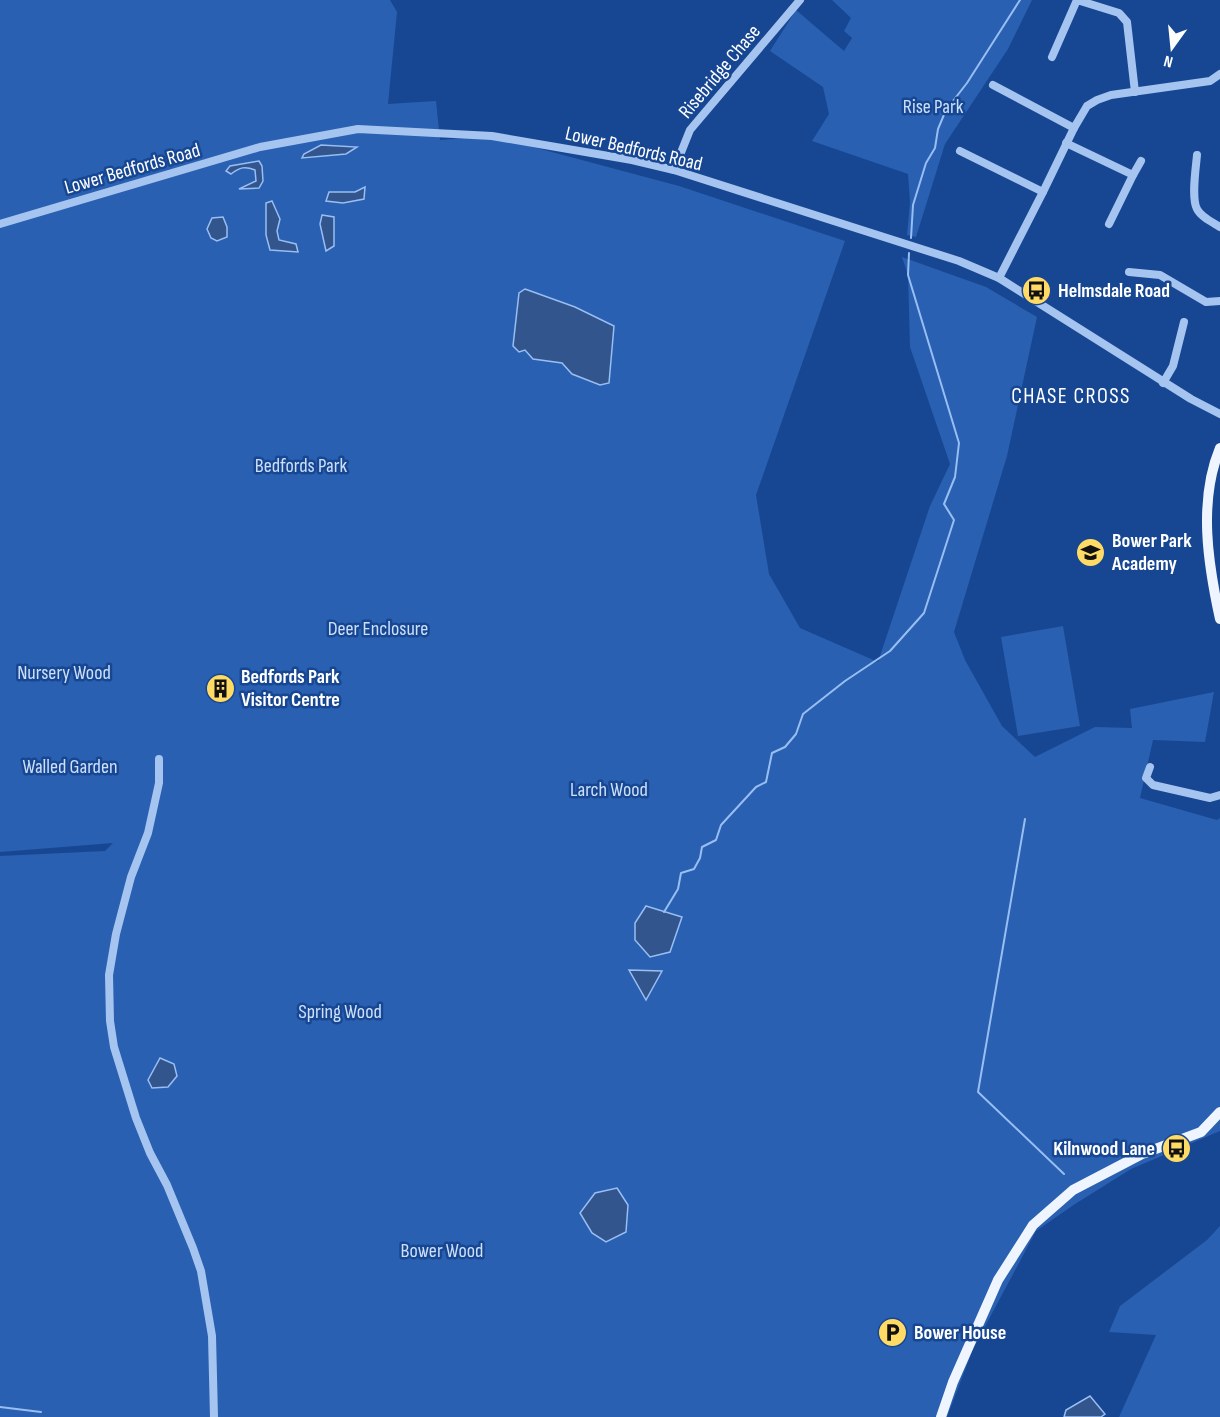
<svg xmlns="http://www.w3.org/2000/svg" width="1220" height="1417" font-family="'Sofia Sans Condensed',sans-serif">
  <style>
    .green { fill: #2960b1 }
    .water { fill: #33558d; stroke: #98bef3; stroke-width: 1.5 }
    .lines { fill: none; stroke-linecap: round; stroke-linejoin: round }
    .stream { stroke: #98bef3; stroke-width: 2 }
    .minor { stroke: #a6c4f0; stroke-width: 8 }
    .major { stroke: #eff5ff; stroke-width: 10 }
    .labels { text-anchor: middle; stroke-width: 5; stroke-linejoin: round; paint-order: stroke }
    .street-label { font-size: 20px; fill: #fff; stroke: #174792 }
    .park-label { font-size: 20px; fill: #cde0fb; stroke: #174792 }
    .poi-label { font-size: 20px; font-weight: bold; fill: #fff; stroke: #174792; text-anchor: start }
    .quarter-label { font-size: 22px; letter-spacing: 1.5px; fill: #fff; stroke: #174792 }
  </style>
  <rect width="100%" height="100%" fill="#174792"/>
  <g class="green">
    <polygon points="0,0 390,0 397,12 388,104 436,101 440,140 492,136 679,186 845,241 756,495 769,574 800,628 878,662 930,506 950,464 910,347 908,275 902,257 986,287 1037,317 1007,456 954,632 965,660 1002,726 1035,757 1095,727 1132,728 1130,709 1214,692 1205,742 1153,740 1140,798 1217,820 1220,818 1220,1131 1131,1169 1075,1204 1036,1231 973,1349 947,1417 0,1417 0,856 105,851 113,843 0,852"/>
    <polygon points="832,0 1032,0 1008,49 945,144 916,237 907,235 910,202 908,174 812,141 829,114 823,87 770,51 796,10 844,51 852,38 844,31 851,18"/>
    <polygon points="1063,626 1080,726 1018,736 1001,637"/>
    <polygon points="1220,1226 1220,1417 1119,1417 1156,1335 1109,1332 1120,1306 1207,1240"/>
  </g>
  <g class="water">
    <polygon points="321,145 357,147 346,154 302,158 304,154"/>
    <path d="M259,161L262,166L263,181L259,188L239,189L256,181L255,170C245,166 240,167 231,174L226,171L230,166Z"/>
    <polygon points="365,187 364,199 343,203 326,201 329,192 355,192"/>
    <polygon points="272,201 280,219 277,231 279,240 296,244 298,252 270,250 266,235 266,203"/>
    <polygon points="322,215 334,217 334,246 326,251 320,224"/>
    <polygon points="223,217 227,227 227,237 217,241 211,238 207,229 212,218"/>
    <polygon points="525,289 575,307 614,326 609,383 600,385 572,374 562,363 533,359 525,350 519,352 513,346 519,293"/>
    <polygon points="646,906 682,917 670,952 650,957 635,940 635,923"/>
    <polygon points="629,970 662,971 646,1000"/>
    <polygon points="160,1058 174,1064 177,1076 168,1087 152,1088 148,1080"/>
    <polygon points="617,1188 628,1205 626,1232 606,1242 592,1233 580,1213 595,1193"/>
    <polygon points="1090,1396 1105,1414 1101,1417 1064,1417 1066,1410"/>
  </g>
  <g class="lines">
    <g class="stream">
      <polyline points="911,238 913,205 926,163 935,148 938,129 946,110 967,83 1020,0"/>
      <polyline points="1025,819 978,1092 1064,1174"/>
      <polyline points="664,912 678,889 681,873 694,869 700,858 702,847 716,840 721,825 756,787 766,782 772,753 785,747 796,734 803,714 845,681 890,651 924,613 954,520 944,504 955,477 959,443 908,275 909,253"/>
      <polyline points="0,1407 41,1412"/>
    </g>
    <g class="minor">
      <polyline points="1052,57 1077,0 1119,13 1127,22 1135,92"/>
      <polyline points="993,85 1074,128"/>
      <polyline points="1066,143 1133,175 1109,224"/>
      <polyline points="960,151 1043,192"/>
      <path d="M1197,155C1196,167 1191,198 1197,209C1201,217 1212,222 1220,227"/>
      <polyline points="674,170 690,130 800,0"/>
      <polyline points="1133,175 1141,161"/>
      <polyline points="0,224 260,147 358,129 492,136 632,160 674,170 959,261 999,278 1191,399 1220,414"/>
      <polyline points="1129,272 1160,275 1206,302 1220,301"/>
      <polyline points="999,278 1043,192 1074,128 1087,106 1097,100 1111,95 1210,81 1220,74"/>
      <polyline points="1163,383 1173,366 1184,322"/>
      <polyline points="159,759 159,783 148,833 131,877 116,934 109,975 110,1021 114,1047 136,1118 150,1153 167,1185 193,1248 201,1271 212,1336 214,1417"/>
      <polyline points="1150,767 1146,778 1153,785 1210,798 1220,795"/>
    </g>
    <g class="major">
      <path d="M1220,448C1198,501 1208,564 1220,619"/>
      <polyline points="941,1417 953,1382 998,1280 1033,1225 1073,1190 1142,1154 1201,1132 1220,1112"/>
    </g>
  </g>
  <defs>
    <symbol id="bus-disc" viewBox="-11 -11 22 22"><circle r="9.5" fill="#ffda65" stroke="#174792"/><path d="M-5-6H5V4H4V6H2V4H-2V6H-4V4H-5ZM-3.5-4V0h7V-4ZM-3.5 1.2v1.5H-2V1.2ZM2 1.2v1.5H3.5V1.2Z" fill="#111"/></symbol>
    <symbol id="school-disc" viewBox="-11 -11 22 22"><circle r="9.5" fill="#ffda65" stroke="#174792"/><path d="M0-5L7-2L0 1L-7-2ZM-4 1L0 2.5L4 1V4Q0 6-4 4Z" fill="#111"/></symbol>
    <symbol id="building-disc" viewBox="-11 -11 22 22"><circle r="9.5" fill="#ffda65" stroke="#174792"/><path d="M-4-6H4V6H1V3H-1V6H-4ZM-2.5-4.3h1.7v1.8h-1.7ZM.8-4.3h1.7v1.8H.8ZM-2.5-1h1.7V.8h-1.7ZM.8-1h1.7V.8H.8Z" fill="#111"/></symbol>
    <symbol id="parking-disc" viewBox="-11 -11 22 22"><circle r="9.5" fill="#ffda65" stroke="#174792"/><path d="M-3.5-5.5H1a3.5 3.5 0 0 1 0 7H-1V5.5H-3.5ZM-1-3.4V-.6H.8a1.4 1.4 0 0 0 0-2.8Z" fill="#111"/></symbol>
  </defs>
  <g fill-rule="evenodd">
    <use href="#bus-disc" x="1020" y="274" width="33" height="33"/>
    <use href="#school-disc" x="1074" y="536" width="33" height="33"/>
    <use href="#building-disc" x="204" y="672" width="33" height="33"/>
    <use href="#bus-disc" x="1160" y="1132" width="33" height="33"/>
    <use href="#parking-disc" x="876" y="1316" width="33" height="33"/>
  </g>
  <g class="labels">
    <g class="street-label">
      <text transform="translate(719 71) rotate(-50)" y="7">Risebridge Chase</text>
      <text transform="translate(634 148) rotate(13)" y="7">Lower Bedfords Road</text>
      <text transform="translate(132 168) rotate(-16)" y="7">Lower Bedfords Road</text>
    </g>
    <g class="park-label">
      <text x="933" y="113">Rise Park</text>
      <text x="301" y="472">Bedfords Park</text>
      <text x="378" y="635">Deer Enclosure</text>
      <text x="64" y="679">Nursery Wood</text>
      <text x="70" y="773">Walled Garden</text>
      <text x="609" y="796">Larch Wood</text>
      <text x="340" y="1018">Spring Wood</text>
      <text x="442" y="1257">Bower Wood</text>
    </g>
    <g class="poi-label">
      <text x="1058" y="297">Helmsdale Road</text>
      <text x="1112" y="547">Bower Park<tspan x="1112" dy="23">Academy</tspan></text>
      <text x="241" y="683">Bedfords Park<tspan x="241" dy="23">Visitor Centre</tspan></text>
      <text x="1155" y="1155" text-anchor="end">Kilnwood Lane</text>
      <text x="914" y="1339">Bower House</text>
    </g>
    <g class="quarter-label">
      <text x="1071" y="403">CHASE CROSS</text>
    </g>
  </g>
  <g transform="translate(1172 48) rotate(195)" stroke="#174792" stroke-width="4.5" paint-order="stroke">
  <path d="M0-4.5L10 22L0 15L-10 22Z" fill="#ffffff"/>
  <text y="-9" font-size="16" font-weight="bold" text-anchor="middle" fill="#ffffff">N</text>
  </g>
</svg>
